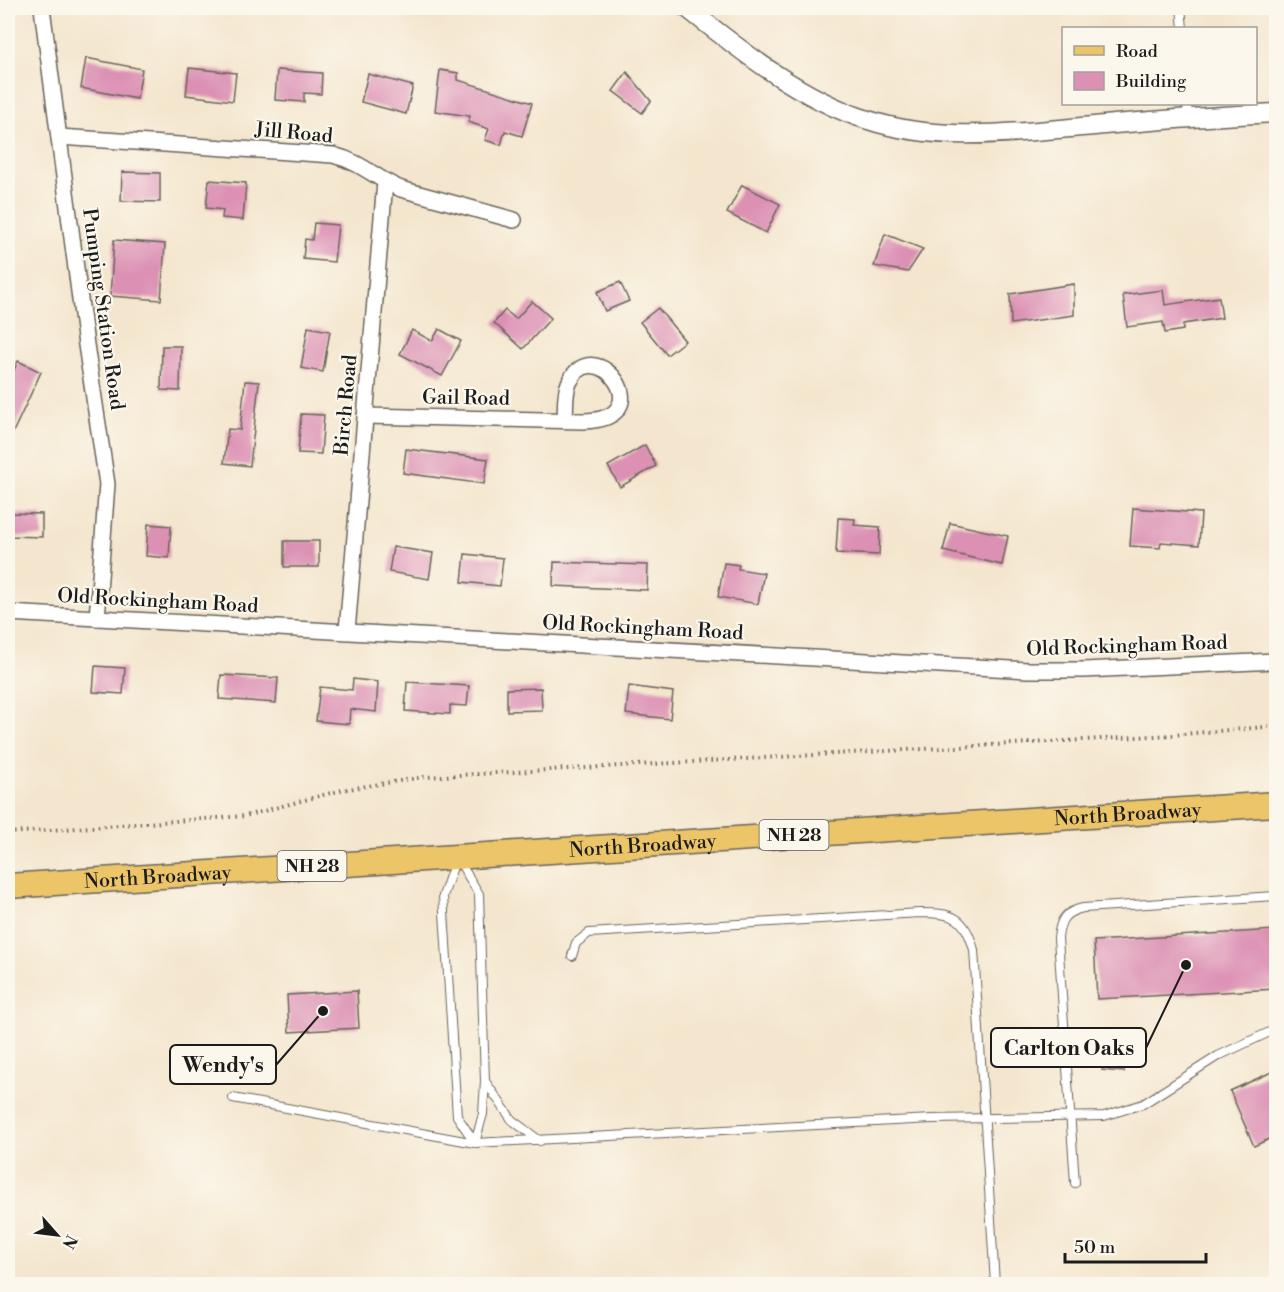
<svg xmlns="http://www.w3.org/2000/svg" width="1284" height="1292" font-family="'Libre Bodoni',serif">
  <style>
    .building { fill: #dc90b4 }
    .lines { fill: none; stroke-linecap: round; stroke-linejoin: round }
    .service-casing { stroke: #68635a; stroke-width: 10 }
    .minor-casing { stroke: #68635a; stroke-width: 18 }
    .tertiary-casing { stroke: #68635a; stroke-width: 21 }
    .primary-casing { stroke: #68635a; stroke-width: 27 }
    .path { stroke: #68635a; stroke-width: 4; stroke-dasharray: 1.5 4.5; stroke-linecap: butt }
    .service { stroke: #fff; stroke-width: 8 }
    .minor { stroke: #fff; stroke-width: 15 }
    .tertiary { stroke: #fff; stroke-width: 18 }
    .primary { stroke: #ecc569; stroke-width: 24 }
    .labels { text-anchor: middle; stroke-width: 4.5; stroke-linejoin: round; paint-order: stroke }
    .shield { fill: #fbf7ec; stroke: #5f5e5a; stroke-width: 1.5 }
    .shield-label { font-size: 18px; font-weight: bold; fill: #1c1c1c }
    .street-label { font-size: 20px; fill: #1c1c1c; stroke: #fbf7ec }
    .leader { fill: none; stroke: #1c1c1c; stroke-width: 2 }
    .callout-dot { fill: #1c1c1c; stroke: #fbf7ec; stroke-width: 2 }
    .callout { fill: #fbf7ec; stroke: #1c1c1c; stroke-width: 2 }
    .callout-label { font-size: 21px; text-anchor: middle; font-weight: bold; fill: #1c1c1c }
  </style>
  <rect width="100%" height="100%" fill="#fbf7ec"/>
  <filter id="ink" filterUnits="userSpaceOnUse"><feTurbulence type="fractalNoise" baseFrequency=".0167" numOctaves="2"/><feDisplacementMap in="SourceGraphic" scale="12" xChannelSelector="R" yChannelSelector="G"/><feConvolveMatrix kernelMatrix="1 2 1 2 8 2 1 2 1" color-interpolation-filters="sRGB"/></filter>
  <filter id="wash" filterUnits="userSpaceOnUse"><feTurbulence type="fractalNoise" baseFrequency=".008" numOctaves="4" result="noise"/><feDisplacementMap in="SourceGraphic" scale="24" xChannelSelector="R" yChannelSelector="G"/><feGaussianBlur stdDeviation="1.35" result="paint"/><feColorMatrix in="noise" values="0 0 0 0 0 0 0 0 0 0 0 0 0 0 0 0 0 1.4 0 .05"/><feComposite in="paint" operator="in"/></filter>
  <g filter="url(#wash)">
    <rect width="100%" height="100%" fill="#f4e6ce"/>
    <g id="blocks">
      <g class="building">
        <polygon points="86,58 142,69 137,99 81,88"/>
        <polygon points="189,68 236,73 233,101 186,95"/>
        <polygon points="277,70 322,73 321,94 304,93 304,102 275,100"/>
        <polygon points="440,70 458,73 458,80 532,103 522,136 505,131 501,145 485,140 489,129 468,122 470,116 435,111"/>
        <polygon points="627,72 651,101 642,113 613,91"/>
        <polygon points="368,74 413,86 406,114 361,102"/>
        <polygon points="122,172 160,173 160,202 121,201"/>
        <polygon points="209,180 246,183 243,220 222,218 223,210 206,208"/>
        <polygon points="742,185 780,204 766,233 727,213"/>
        <polygon points="314,223 338,225 334,262 303,259 305,239 312,240"/>
        <polygon points="885,234 923,249 908,272 874,266"/>
        <polygon points="114,240 165,244 161,300 110,296"/>
        <polygon points="620,282 629,301 605,311 597,292"/>
        <polygon points="1074,284 1074,315 1011,324 1010,294"/>
        <polygon points="1163,290 1165,305 1219,297 1222,318 1183,324 1183,330 1165,333 1163,322 1127,327 1123,295"/>
        <polygon points="532,301 551,318 523,349 494,323 505,310 516,319"/>
        <polygon points="658,308 685,341 667,355 640,322"/>
        <polygon points="308,327 330,331 323,372 301,368"/>
        <polygon points="439,329 461,341 442,376 400,354 412,330 432,341"/>
        <polygon points="162,346 181,346 180,391 161,390"/>
        <polygon points="18,361 41,372 8,443 8,384"/>
        <polygon points="245,381 259,382 250,466 224,463 228,429 240,430"/>
        <polygon points="301,414 324,415 321,454 298,453"/>
        <polygon points="645,445 656,466 620,487 608,466"/>
        <polygon points="406,449 488,459 484,484 403,473"/>
        <polygon points="1133,508 1201,513 1199,545 1161,542 1160,548 1130,546"/>
        <polygon points="8,513 42,514 42,537 8,536"/>
        <polygon points="838,518 855,519 854,525 880,527 879,555 836,553"/>
        <polygon points="950,523 1008,536 1002,565 943,551"/>
        <polygon points="148,524 171,526 169,558 146,556"/>
        <rect x="284" y="541" width="35" height="26"/>
        <polygon points="393,547 433,553 429,579 389,572"/>
        <polygon points="465,554 503,558 500,586 462,582"/>
        <polygon points="554,562 648,565 647,590 553,586"/>
        <polygon points="724,563 739,565 738,569 764,573 758,604 718,597"/>
        <polygon points="95,666 125,668 123,694 93,692"/>
        <polygon points="221,675 278,678 276,703 219,699"/>
        <polygon points="353,679 378,682 376,712 350,709 349,724 316,721 320,687 352,690"/>
        <polygon points="407,682 469,686 467,706 450,705 450,714 405,711"/>
        <polygon points="629,686 673,692 670,719 626,714"/>
        <polygon points="541,688 542,710 507,711 507,689"/>
        <polygon points="1276,930 1276,989 1097,999 1094,941"/>
        <polygon points="357,991 359,1028 289,1032 287,995"/>
        <polygon points="1104,1046 1126,1048 1124,1072 1102,1070"/>
        <polygon points="1276,1070 1276,1136 1254,1146 1230,1091"/>
      </g>
    </g>
  </g>
  <g filter="url(#ink)">
    <use href="#blocks" fill-opacity="0" stroke="#68635a" stroke-width="1.5"/>
    <g class="lines">
      <defs>
        <g id="service">
          <polyline points="1181,8 1183,28"/>
          <polyline points="1187,104 1188,118"/>
          <polyline points="455,861 443,896 457,1116 475,1143"/>
          <polyline points="459,861 479,894 485,1081 483,1114 475,1143"/>
          <path d="M572,956L576,943L589,933L920,913C953,913 965,916 974,950L995,1284"/>
          <polyline points="485,1081 512,1120 540,1141"/>
          <polyline points="233,1098 475,1143 932,1119 1104,1116 1143,1104 1218,1056 1276,1029"/>
          <path d="M1075,1183L1058,938C1060,920 1064,912 1083,908L1276,896"/>
        </g>
        <g id="minor">
          <polyline points="42,8 86,345 107,484 97,618"/>
          <path d="M59,137L333,155C364,163 374,178 401,189L514,220"/>
          <path d="M365,416L583,421C665,420 594,328 569,383C564,394 566,408 565,420"/>
          <polyline points="8,613 1028,670 1084,670 1276,661"/>
          <polyline points="347,631 385,182"/>
        </g>
        <path id="tertiary" d="M687,8C741,51 801,99 868,120C941,144 1020,132 1094,126C1155,120 1216,116 1276,113"/>
        <g id="primary">
          <path id="s1" d="M8,886L1276,804"/>
        </g>
      </defs>
      <use href="#service" class="service-casing"/>
      <use href="#minor" class="minor-casing"/>
      <use href="#tertiary" class="tertiary-casing"/>
      <use href="#primary" class="primary-casing"/>
      <polyline class="path" points="8,833 245,816 342,790 424,777 1172,735 1276,726"/>
      <use href="#service" class="service"/>
      <use href="#minor" class="minor"/>
      <use href="#tertiary" class="tertiary"/>
      <use href="#primary" class="primary"/>
    </g>
  </g>
  <g class="labels">
    <g class="shield">
      <rect x="759.5" y="820" width="69" height="30" rx="4.5"/>
      <rect x="277.5" y="851" width="69" height="30" rx="4.5"/>
    </g>
    <g class="shield-label">
      <text x="794" y="841">NH 28</text>
      <text x="312" y="872">NH 28</text>
    </g>
    <g class="street-label">
      <text transform="translate(294 132) rotate(5)" y="7">Jill Road</text>
      <text transform="translate(104 309) rotate(82)" y="7">Pumping Station Road</text>
      <text transform="translate(466 397) rotate(1)" y="7">Gail Road</text>
      <text transform="translate(345 405) rotate(-85)" y="7">Birch Road</text>
      <text transform="translate(158 600) rotate(3)" y="7">Old Rockingham Road</text>
      <text transform="translate(643 627) rotate(3)" y="7">Old Rockingham Road</text>
      <text transform="translate(1127 645) rotate(-2)" y="7">Old Rockingham Road</text>
      <text dy="7" stroke="none"><textPath href="#s1" startOffset="1122">North Broadway</textPath></text>
      <text dy="7" stroke="none"><textPath href="#s1" startOffset="636">North Broadway</textPath></text>
      <text dy="7" stroke="none"><textPath href="#s1" startOffset="150">North Broadway</textPath></text>
    </g>
  </g>
  <path class="leader" d="M1186 965L1146 1048M323 1011L276 1065"/>
  <g class="callout-dot">
    <circle cx="1186" cy="965" r="6"/>
    <circle cx="323" cy="1011" r="6"/>
  </g>
  <g class="callout">
    <rect x="991" y="1028" width="155" height="39" rx="6"/>
    <rect x="170" y="1045" width="106" height="39" rx="6"/>
  </g>
  <g class="callout-label">
    <text x="1069" y="1055">Carlton Oaks</text>
    <text x="223" y="1072">Wendy's</text>
  </g>
  <rect width="1284" height="1292" fill="none" stroke="#fbf7ec" stroke-width="30"/>
  <rect x="1062" y="27" width="195" height="78" fill="#fbf7ec" stroke="#a29f99" stroke-width="1.5"/>
  <rect x="1074" y="46" width="30" height="9" fill="#ecc569" stroke="#a29f99" stroke-width="1.5"/>
  <text x="1116" y="57" font-size="18" fill="#1c1c1c">Road</text>
  <rect x="1074" y="72" width="30" height="18" fill="#dc90b4" stroke="#a29f99" stroke-width="1.5"/>
  <text x="1116" y="87" font-size="18" fill="#1c1c1c">Building</text>
  <g transform="translate(57 1235) rotate(118)" stroke="#fbf7ec" stroke-width="4.5" paint-order="stroke">
  <path d="M0-4.5L10 22L0 15L-10 22Z" fill="#1c1c1c"/>
  <text y="-9" font-size="16" font-weight="bold" text-anchor="middle" fill="#1c1c1c">N</text>
  </g>
  <path d="M1065 1253v9h141v-9" fill="none" stroke="#1c1c1c" stroke-width="3"/>
  <text x="1074" y="1253" font-size="18" fill="#1c1c1c" stroke="#fbf7ec" stroke-width="4.5" paint-order="stroke">50 m</text>
</svg>
